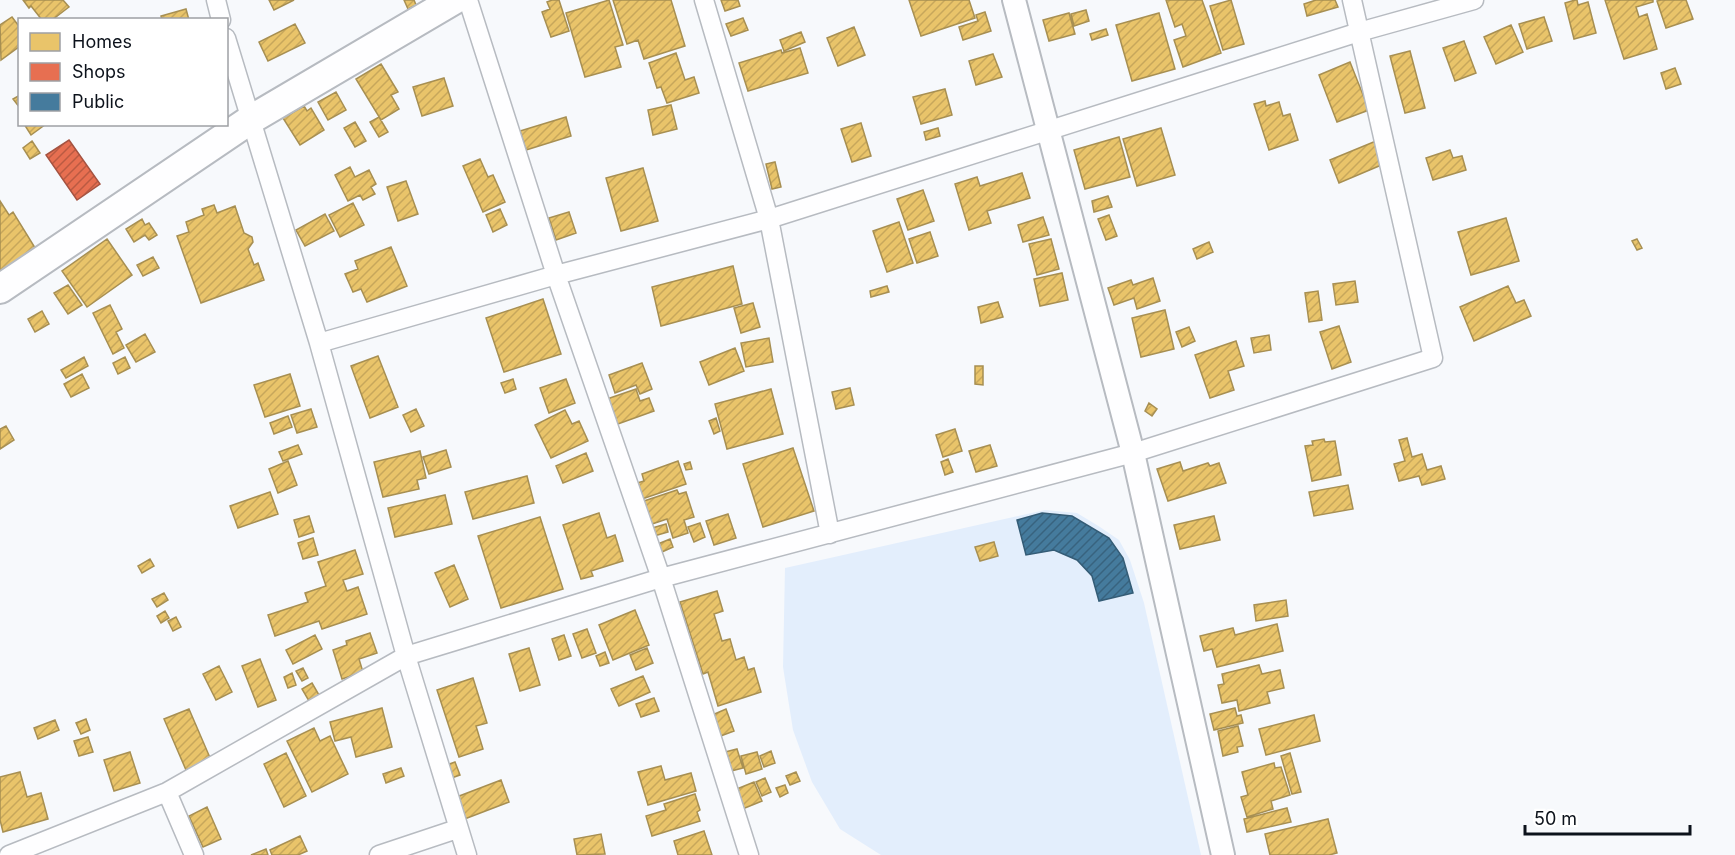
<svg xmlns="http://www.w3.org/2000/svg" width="1735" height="855" viewBox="0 0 1735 855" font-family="Inter,sans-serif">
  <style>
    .pitch { fill: #e3eefc }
    .homes { fill: url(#homes-hatch); stroke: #a78f52; stroke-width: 1.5 }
    .shops { fill: url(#shops-hatch); stroke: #a55341; stroke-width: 1.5 }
    .public { fill: url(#public-hatch); stroke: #345c76; stroke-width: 1.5 }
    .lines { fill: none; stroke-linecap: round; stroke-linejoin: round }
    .minor-casing { stroke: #b7bbc1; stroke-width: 21 }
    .tertiary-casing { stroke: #b7bbc1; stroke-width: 26 }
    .primary-casing { stroke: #b7bbc1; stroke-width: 32 }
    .minor { stroke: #fefeff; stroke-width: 18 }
    .tertiary { stroke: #fefeff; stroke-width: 22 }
    .primary { stroke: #fefeff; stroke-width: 28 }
  </style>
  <defs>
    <pattern id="homes-hatch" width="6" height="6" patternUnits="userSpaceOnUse" patternTransform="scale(1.5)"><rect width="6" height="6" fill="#e9c46a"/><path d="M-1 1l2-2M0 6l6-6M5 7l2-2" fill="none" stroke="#c7a75b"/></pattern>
    <pattern id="shops-hatch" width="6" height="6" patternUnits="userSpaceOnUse" patternTransform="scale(1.5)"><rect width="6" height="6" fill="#e76f51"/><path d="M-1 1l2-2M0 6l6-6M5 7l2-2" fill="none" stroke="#ba5a42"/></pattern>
    <pattern id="public-hatch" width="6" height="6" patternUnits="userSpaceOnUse" patternTransform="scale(1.5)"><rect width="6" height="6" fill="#457b9d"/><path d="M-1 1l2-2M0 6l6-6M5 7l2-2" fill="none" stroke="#38637f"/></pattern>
  </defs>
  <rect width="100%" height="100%" fill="#f7f9fc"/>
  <!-- pitch -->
  <path class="pitch" d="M 1045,510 L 1077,513 L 1100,527 L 1119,540 L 1130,560 L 1144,603 L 1201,855 L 881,855 L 840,829 L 812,782 L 793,730 L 783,667 L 785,568 Z"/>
  <!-- homes -->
  <path class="homes" d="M 23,0 L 63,0 L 69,7 L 52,20 L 42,20 L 31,6 L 29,8 Z
    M 269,0 L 294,0 L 274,10 Z
    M 404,0 L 414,0 L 416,5 L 408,9 Z
    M 552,0 L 559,0 L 569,31 L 551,37 L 542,12 L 550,9 L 547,2 Z
    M 609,0 L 623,45 L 615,47 L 621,67 L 585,77 L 566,13 Z
    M 613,0 L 671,0 L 685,46 L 644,59 L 638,40 L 627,44 Z
    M 721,0 L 738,0 L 740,6 L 725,11 Z
    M 909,0 L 969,0 L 975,18 L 921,36 Z
    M 1166,0 L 1202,0 L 1221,53 L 1183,67 L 1174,40 L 1186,36 L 1182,24 L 1175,27 Z
    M 1231,0 L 1244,44 L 1223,50 L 1210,6 Z
    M 1316,0 L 1335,0 L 1338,7 L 1307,16 L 1304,4 Z
    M 1575,0 L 1577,0 L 1578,5 L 1588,2 L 1596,33 L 1574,39 L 1565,3 Z
    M 1605,0 L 1653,0 L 1653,2 L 1636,7 L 1639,17 L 1647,14 L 1657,49 L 1624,59 Z
    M 1661,0 L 1686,0 L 1693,19 L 1666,28 L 1657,1 Z
    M 186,9 L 189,20 L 162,20 L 161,16 Z
    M 1086,10 L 1089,21 L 1074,26 L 1071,14 Z
    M 985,12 L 991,31 L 963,40 L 959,27 L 978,21 L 976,15 Z
    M 1069,13 L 1075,34 L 1049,41 L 1043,20 Z
    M 1159,13 L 1175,69 L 1132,81 L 1116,25 Z
    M 12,17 L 18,25 L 20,24 L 20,46 L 1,60 L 0,25 Z
    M 1544,17 L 1552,41 L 1527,49 L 1519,24 Z
    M 743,18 L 748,30 L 731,36 L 726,24 Z
    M 295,24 L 305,43 L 268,61 L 259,42 Z
    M 1511,25 L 1523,52 L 1496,64 L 1484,37 Z
    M 854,27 L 865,55 L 838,66 L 827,38 Z
    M 1106,29 L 1108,35 L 1092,40 L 1090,34 Z
    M 801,32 L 805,42 L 784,51 L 780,40 Z
    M 1464,41 L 1476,73 L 1455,81 L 1443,48 Z
    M 800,48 L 808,73 L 748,91 L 739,63 L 781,50 L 782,53 Z
    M 1410,51 L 1425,108 L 1405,113 L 1390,56 Z
    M 676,53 L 685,80 L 694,77 L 699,93 L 667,103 L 661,87 L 657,88 L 649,63 Z
    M 993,54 L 1002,77 L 976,85 L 969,61 Z
    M 1350,62 L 1369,110 L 1337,122 L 1319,75 Z
    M 381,64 L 398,92 L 391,95 L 399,109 L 381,120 L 356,79 Z
    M 1675,68 L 1681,84 L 1666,89 L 1661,73 Z
    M 444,78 L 453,106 L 422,116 L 413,87 Z
    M 945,89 L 952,115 L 921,124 L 913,97 Z
    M 336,92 L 346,110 L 328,120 L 318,102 Z
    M 20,95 L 20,108 L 13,99 Z
    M 1265,101 L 1266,106 L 1279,102 L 1283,116 L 1290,114 L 1298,140 L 1269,150 L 1254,104 Z
    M 671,105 L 677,129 L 653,135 L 648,110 Z
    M 304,106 L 307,111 L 311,108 L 324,130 L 300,145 L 283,118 Z
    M 379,117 L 388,132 L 379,137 L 370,122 Z
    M 566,117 L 571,136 L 526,150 L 520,131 Z
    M 355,122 L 366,141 L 355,147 L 344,128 Z
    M 861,123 L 871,156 L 852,162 L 841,129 Z
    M 24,124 L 46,124 L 31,135 Z
    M 938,128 L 940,136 L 926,140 L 924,132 Z
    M 1161,128 L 1175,175 L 1137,186 L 1123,139 Z
    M 1119,137 L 1130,177 L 1085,189 L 1074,150 Z
    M 32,141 L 40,153 L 30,159 L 23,148 Z
    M 1376,141 L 1386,163 L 1339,183 L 1330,160 Z
    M 1450,150 L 1453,158 L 1462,156 L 1466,170 L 1433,180 L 1426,158 Z
    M 480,159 L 488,177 L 493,175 L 505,202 L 483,212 L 463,166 Z
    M 775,162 L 781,187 L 772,189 L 766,164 Z
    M 350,167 L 355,177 L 369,170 L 376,184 L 371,187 L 375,194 L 363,200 L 360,195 L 348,201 L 335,175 Z
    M 643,168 L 658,221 L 621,231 L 606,178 Z
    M 1022,173 L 1030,198 L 987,211 L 991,223 L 969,230 L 955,184 L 977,177 L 980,186 Z
    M 406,181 L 418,214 L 398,221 L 387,187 Z
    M 923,190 L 934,221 L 908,230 L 897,199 Z
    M 1108,196 L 1112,207 L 1094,212 L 1092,201 Z
    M 0,201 L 9,215 L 13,212 L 37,251 L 0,274 Z
    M 353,203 L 364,225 L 340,237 L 329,215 Z
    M 214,205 L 217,213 L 235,206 L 244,233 L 252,237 L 253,242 L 248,249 L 254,265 L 258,263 L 264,280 L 201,303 L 177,236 L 189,232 L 186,222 L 204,215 L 202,209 Z
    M 500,209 L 507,225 L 493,232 L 486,215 Z
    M 569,212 L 576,233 L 556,240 L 549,218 Z
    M 325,214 L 334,231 L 305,246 L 296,230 Z
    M 1109,215 L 1117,236 L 1106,240 L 1098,219 Z
    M 1043,217 L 1049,235 L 1023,242 L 1018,225 Z
    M 1506,218 L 1519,261 L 1471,275 L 1458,232 Z
    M 142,219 L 145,225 L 149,223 L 157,235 L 149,240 L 145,235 L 134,242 L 126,229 Z
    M 899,222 L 913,263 L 887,272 L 873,231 Z
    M 930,232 L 938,256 L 917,263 L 909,239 Z
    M 107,239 L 132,275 L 87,307 L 62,271 Z
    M 1051,239 L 1059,269 L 1037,275 L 1029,244 Z
    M 1637,239 L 1642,248 L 1637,250 L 1632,241 Z
    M 1209,242 L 1213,252 L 1197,259 L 1193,249 Z
    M 391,247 L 407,286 L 367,302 L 361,289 L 353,292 L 345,274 L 358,269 L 355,261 Z
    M 153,257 L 159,268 L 143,276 L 137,265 Z
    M 733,266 L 742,304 L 661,326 L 652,287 Z
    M 1062,273 L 1068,300 L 1040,306 L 1034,279 Z
    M 1153,278 L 1160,301 L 1137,309 L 1134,298 L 1114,305 L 1108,288 L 1131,280 L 1133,285 Z
    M 1355,281 L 1358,302 L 1336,305 L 1333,284 Z
    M 68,285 L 82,305 L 68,314 L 54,293 Z
    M 887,286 L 889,292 L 871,297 L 870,291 Z
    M 1508,286 L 1516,303 L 1524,300 L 1531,316 L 1474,341 L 1460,307 Z
    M 1318,291 L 1322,320 L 1309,322 L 1305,293 Z
    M 543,299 L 561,354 L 504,372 L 486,318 Z
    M 998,302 L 1003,317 L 981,323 L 978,307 Z
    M 753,303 L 760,327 L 741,333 L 734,308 Z
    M 110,305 L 122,329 L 116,332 L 124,348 L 113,354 L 93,313 Z
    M 1165,310 L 1174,349 L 1141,357 L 1132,318 Z
    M 42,311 L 49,324 L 35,332 L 28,319 Z
    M 1339,326 L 1351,362 L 1332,369 L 1320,332 Z
    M 1189,327 L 1195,341 L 1182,347 L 1176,332 Z
    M 145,334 L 155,352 L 136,362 L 126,345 Z
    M 1269,335 L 1271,350 L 1254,353 L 1251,338 Z
    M 769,338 L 773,362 L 746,367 L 741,343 Z
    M 1236,341 L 1244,366 L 1228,371 L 1234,390 L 1210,398 L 1195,355 Z
    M 735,348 L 744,371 L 709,385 L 700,362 Z
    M 378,356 L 398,407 L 370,418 L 351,366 Z
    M 84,357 L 88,366 L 66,378 L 61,370 Z
    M 125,357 L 130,368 L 118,374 L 113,363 Z
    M 642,363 L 652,389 L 640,394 L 636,385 L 615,393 L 609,375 Z
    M 975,366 L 983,366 L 983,385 L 975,384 Z
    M 82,374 L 89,388 L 71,397 L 64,384 Z
    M 290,374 L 300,406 L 265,417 L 254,385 Z
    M 513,379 L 516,389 L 505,393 L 501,383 Z
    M 566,379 L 575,403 L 549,413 L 540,388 Z
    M 850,388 L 854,405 L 836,409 L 832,392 Z
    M 636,389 L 640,401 L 649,398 L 654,411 L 615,425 L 607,399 Z
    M 771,389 L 783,434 L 727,449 L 715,404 Z
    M 1149,403 L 1157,409 L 1152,416 L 1145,411 Z
    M 311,409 L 317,427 L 297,433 L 291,415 Z
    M 416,409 L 424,426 L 411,432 L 403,415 Z
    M 565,410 L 572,424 L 579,421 L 588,441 L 551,458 L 535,425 Z
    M 288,416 L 292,427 L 274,434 L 270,423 Z
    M 716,418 L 720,431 L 714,434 L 709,421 Z
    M 6,426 L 14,440 L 0,449 L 0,429 Z
    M 955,429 L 962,451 L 943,457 L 936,435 Z
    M 1407,438 L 1412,457 L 1422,454 L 1427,470 L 1441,466 L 1445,479 L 1422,485 L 1419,476 L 1399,481 L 1394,464 L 1405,461 L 1399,440 Z
    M 1324,439 L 1325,442 L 1335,441 L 1341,475 L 1312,481 L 1305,446 L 1313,445 L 1312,441 Z
    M 298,445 L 302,454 L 283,461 L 279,452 Z
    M 990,445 L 997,466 L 976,472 L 969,451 Z
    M 793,448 L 814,511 L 763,527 L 743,464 Z
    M 446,450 L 451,467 L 429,474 L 423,457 Z
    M 420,451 L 426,478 L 417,480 L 419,489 L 383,497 L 374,462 Z
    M 586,453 L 593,471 L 563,483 L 556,466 Z
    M 948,459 L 953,472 L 945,475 L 941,462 Z
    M 288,461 L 297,485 L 278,493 L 269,469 Z
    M 678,461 L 686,484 L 642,499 L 637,483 L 644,481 L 642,474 Z
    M 690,462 L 692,469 L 686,470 L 684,464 Z
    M 1180,462 L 1183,471 L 1208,463 L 1210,466 L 1219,463 L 1226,483 L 1168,501 L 1157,469 Z
    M 527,476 L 534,503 L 473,519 L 465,492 Z
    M 1348,485 L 1353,509 L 1314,516 L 1309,492 Z
    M 677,490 L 679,494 L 686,492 L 694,517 L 684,520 L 688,533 L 673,538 L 667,519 L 649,525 L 641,502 Z
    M 270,492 L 278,514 L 238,528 L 230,506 Z
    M 445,495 L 452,524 L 395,537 L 388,508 Z
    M 599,513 L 607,538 L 615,535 L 623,561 L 591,571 L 593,576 L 581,579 L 563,525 Z
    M 728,514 L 736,538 L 714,545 L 706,521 Z
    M 309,516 L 314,532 L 299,537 L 294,520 Z
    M 1214,516 L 1220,540 L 1180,549 L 1174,525 Z
    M 540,517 L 563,589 L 501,608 L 478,536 Z
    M 700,523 L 705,537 L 694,542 L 688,527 Z
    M 666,524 L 668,532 L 654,536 L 652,528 Z
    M 313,538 L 318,555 L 303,559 L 298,543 Z
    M 670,539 L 673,547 L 662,552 L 658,544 Z
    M 994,542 L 998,556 L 980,561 L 975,547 Z
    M 355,550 L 363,574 L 343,580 L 347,591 L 358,587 L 367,614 L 322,629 L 319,621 L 275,636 L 268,615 L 308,602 L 305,593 L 326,586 L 318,562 Z
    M 150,559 L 154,566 L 142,573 L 138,566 Z
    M 454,565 L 468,599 L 450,607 L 435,573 Z
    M 717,591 L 723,611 L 714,614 L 722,641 L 730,639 L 736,660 L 744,657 L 748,670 L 754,668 L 761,692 L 718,706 L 708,672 L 703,674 L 680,602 Z
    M 164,593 L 168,600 L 157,607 L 152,599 Z
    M 1286,600 L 1288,616 L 1256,621 L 1254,605 Z
    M 635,610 L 649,645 L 613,660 L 599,625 Z
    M 165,611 L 169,618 L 161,623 L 157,616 Z
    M 176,617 L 181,627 L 173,631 L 168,621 Z
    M 1277,624 L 1283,651 L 1217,667 L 1212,649 L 1204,651 L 1200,636 L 1233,628 L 1235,635 Z
    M 587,629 L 596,653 L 582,658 L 573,634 Z
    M 370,633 L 377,653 L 359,659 L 363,672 L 342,679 L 333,650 L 347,645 L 346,641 Z
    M 315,635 L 322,649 L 293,664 L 286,650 Z
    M 564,635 L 571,656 L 559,660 L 552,639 Z
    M 529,648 L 540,685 L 520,691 L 509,654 Z
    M 647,648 L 653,663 L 636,670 L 630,655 Z
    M 605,652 L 609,663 L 600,666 L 596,656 Z
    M 260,659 L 276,700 L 258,707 L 242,666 Z
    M 1259,665 L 1262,674 L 1280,670 L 1284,688 L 1267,692 L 1270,703 L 1239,711 L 1237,700 L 1222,703 L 1218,685 L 1224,684 L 1222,674 Z
    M 219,666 L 232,692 L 216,700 L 203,674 Z
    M 303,668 L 308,678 L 302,681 L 296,671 Z
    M 292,673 L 296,685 L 288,688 L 284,677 Z
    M 643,676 L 650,692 L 619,706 L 611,689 Z
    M 473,678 L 487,723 L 476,726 L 483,749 L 459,757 L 437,690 Z
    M 312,683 L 319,695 L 309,701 L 302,689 Z
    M 654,698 L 659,711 L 641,717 L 636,704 Z
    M 382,708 L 392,747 L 356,757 L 351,737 L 335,741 L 330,722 Z
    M 1235,708 L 1237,716 L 1241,715 L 1243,723 L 1214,730 L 1210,714 Z
    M 189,709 L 211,760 L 186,770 L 164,719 Z
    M 726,709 L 734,731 L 718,737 L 710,716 Z
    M 1314,715 L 1320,741 L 1266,755 L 1259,729 Z
    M 86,719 L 90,730 L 81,734 L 76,723 Z
    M 55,720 L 59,730 L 38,739 L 34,728 Z
    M 1238,726 L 1243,746 L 1237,747 L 1238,752 L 1223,756 L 1218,731 Z
    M 314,728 L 320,741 L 330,736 L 348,774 L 312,792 L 287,741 Z
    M 88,737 L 93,752 L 79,756 L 74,741 Z
    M 737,749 L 743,768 L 731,771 L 725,752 Z
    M 771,751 L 775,763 L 764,767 L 760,756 Z
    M 130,752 L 140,783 L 114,791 L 104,760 Z
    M 757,752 L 762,769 L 746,774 L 741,756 Z
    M 286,753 L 306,796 L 284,807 L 264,764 Z
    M 1290,753 L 1301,792 L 1292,794 L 1281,756 Z
    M 455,762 L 460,775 L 446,780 L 441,767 Z
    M 1274,763 L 1275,768 L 1281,767 L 1290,795 L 1271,801 L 1273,809 L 1247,817 L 1241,797 L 1248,795 L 1242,772 Z
    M 661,766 L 665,780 L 691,773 L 696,791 L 648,805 L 638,772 Z
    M 401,768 L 404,776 L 386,783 L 383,774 Z
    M 20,772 L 27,797 L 41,793 L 48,819 L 3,832 L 0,820 L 0,777 Z
    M 796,772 L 800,781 L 790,785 L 786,776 Z
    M 765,778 L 771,792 L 762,796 L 756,782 Z
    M 501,780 L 509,802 L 462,820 L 454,798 Z
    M 754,782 L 762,801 L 740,810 L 732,791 Z
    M 785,785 L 788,793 L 780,797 L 776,788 Z
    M 695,794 L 700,810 L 697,812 L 700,821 L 652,836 L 646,816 L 666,810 L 664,804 Z
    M 207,807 L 221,839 L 203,847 L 189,816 Z
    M 1287,808 L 1291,822 L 1247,832 L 1244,819 Z
    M 1328,819 L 1337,853 L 1329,855 L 1270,855 L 1265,834 Z
    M 704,831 L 712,855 L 678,855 L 674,841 Z
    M 601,834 L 605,854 L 577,855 L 574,839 Z
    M 300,836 L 307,851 L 298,855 L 272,855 L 270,850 Z
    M 266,849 L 268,855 L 251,855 Z"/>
  <!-- shops -->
  <path class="shops" d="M 69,140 L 100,184 L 77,200 L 46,155 Z"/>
  <!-- public -->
  <path class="public" d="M 1042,513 L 1072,516 L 1109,538 L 1123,558 L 1133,593 L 1099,601 L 1092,576 L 1077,560 L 1054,550 L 1026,555 L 1017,520 Z"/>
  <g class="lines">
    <defs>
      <path id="minor" d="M 216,0 L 221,20
        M 468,0 L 556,275 L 661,578 L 749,855
        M 704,0 L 769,219 L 830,534
        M 226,38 L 319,343 L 406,656 L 467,855
        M 319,343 L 556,275 L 769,219 L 1359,32 L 1474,0
        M 167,792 L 194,855
        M 9,855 L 167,792 L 406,656 L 661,578 L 1133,453 L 1433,358 L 1352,0
        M 379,855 L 457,829"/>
      <path id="tertiary" d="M 1014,0 L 1133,453 L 1223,855"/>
      <path id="primary" d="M 0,289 L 250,120 L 454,0"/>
    </defs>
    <!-- minor casing -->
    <use href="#minor" class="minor-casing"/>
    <!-- tertiary casing -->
    <use href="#tertiary" class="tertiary-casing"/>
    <!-- primary casing -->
    <use href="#primary" class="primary-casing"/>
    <!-- minor -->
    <use href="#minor" class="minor"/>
    <!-- tertiary -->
    <use href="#tertiary" class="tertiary"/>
    <!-- primary -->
    <use href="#primary" class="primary"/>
  </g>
  <!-- legend -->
  <rect x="18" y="18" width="210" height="108" fill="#ffffff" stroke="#9ea0a4" stroke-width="1.5"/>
  <rect x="30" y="33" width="30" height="18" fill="#e9c46a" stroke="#9ea0a4" stroke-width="1.5"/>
  <text x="72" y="48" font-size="18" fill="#0c121b">Homes</text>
  <rect x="30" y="63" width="30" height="18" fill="#e76f51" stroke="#9ea0a4" stroke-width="1.5"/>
  <text x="72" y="78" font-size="18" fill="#0c121b">Shops</text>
  <rect x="30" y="93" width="30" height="18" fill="#457b9d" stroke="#9ea0a4" stroke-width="1.5"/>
  <text x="72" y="108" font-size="18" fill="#0c121b">Public</text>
  <!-- scale -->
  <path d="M1525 825v9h165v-9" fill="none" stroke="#0c121b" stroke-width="3"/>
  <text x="1534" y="825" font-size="18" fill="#0c121b" stroke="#ffffff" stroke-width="4.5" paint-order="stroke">50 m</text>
</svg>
